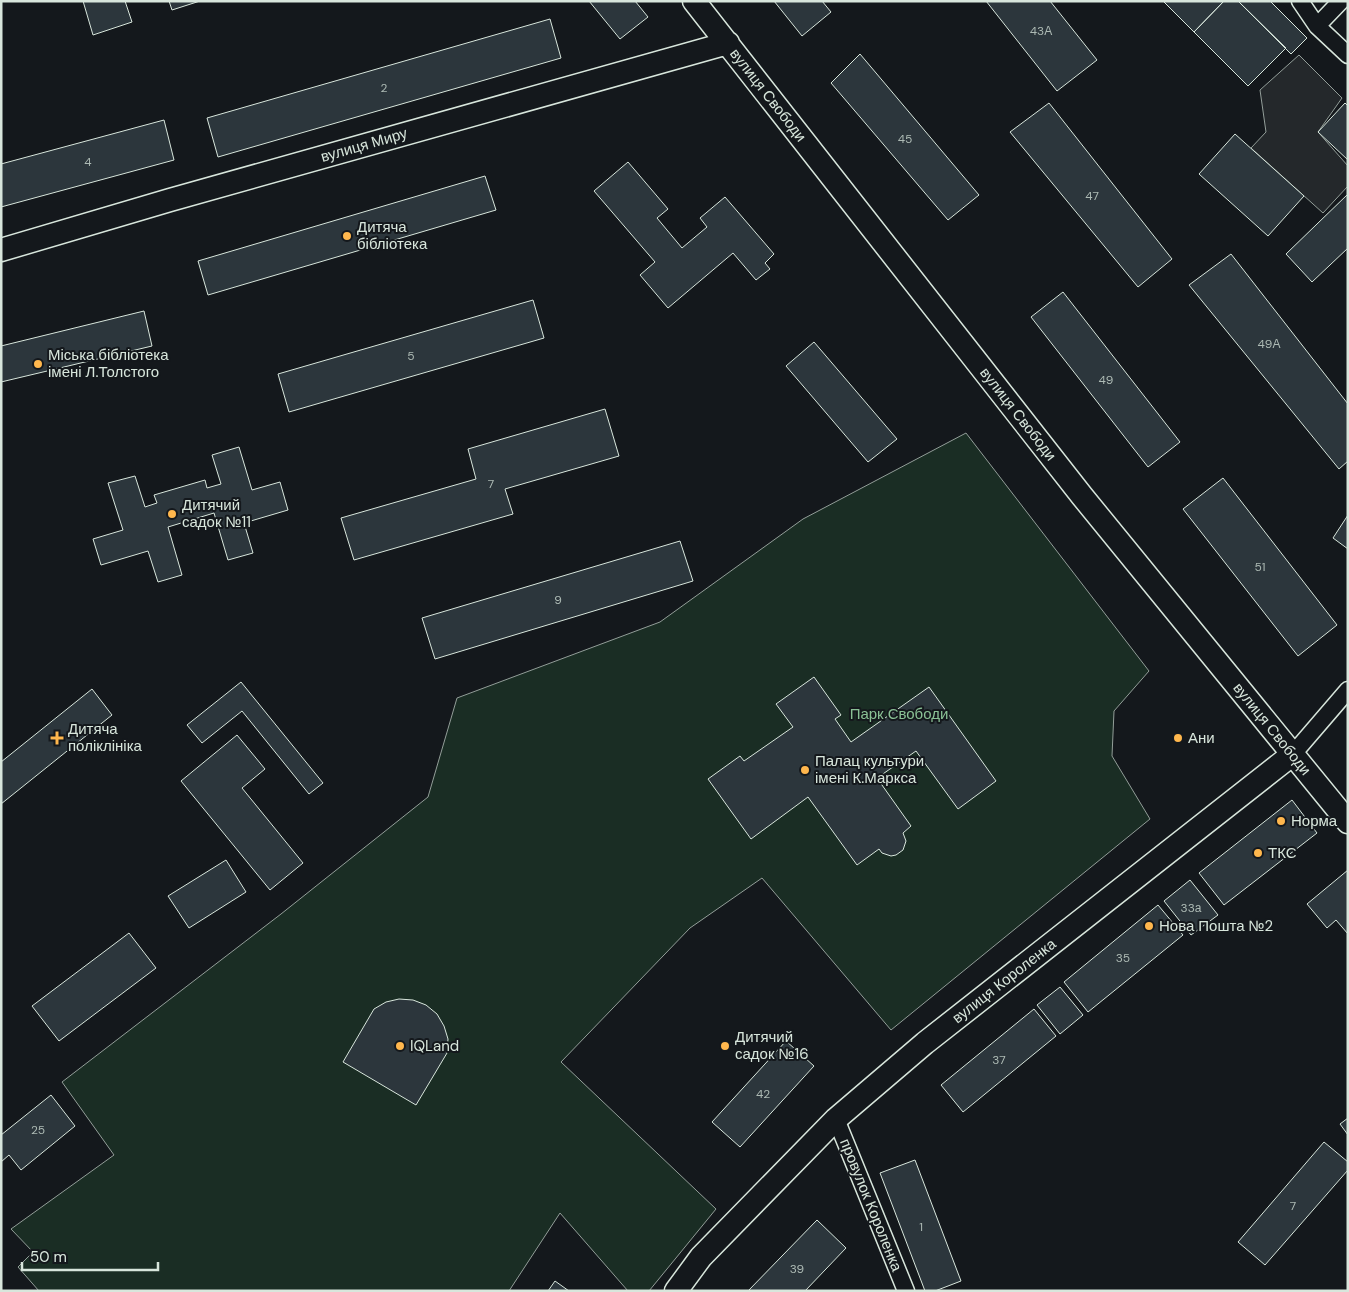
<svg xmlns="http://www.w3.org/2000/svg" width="1349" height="1292" viewBox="0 0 1349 1292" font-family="'DM Sans',sans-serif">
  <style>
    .green { fill: #1a2d24; stroke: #939e99 }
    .parking { fill: #24282b; stroke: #939e99 }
    .building { fill: #2c363c; stroke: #d8e6dc }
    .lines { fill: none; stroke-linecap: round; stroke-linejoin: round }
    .street-casing { stroke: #d8e6dc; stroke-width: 19 }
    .secondary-casing { stroke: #d8e6dc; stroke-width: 25 }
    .street { stroke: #14181c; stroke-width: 16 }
    .secondary { stroke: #14181c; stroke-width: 22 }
    .poi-dot { fill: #ffb74d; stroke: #14181c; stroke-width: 2 }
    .labels { text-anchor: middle; stroke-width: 4; stroke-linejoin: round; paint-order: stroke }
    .number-label { font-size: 12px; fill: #adbab4 }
    .street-label { font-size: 15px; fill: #d8e6dc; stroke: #14181c }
    .poi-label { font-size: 15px; fill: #d8e6dc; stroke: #14181c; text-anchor: start }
    .park-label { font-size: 15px; fill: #8ac095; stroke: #14181c }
  </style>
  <rect width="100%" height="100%" fill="#14181c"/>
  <!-- green -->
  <path class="green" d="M 966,433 L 1149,671 L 1114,711 L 1112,756 L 1150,819 L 891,1030 L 762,878 L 690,928 L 561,1062 L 716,1209 L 649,1291 L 628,1291 L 560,1213 L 509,1291 L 39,1291 L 18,1267 L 33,1252 L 11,1229 L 114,1155 L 62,1082 L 281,914 L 428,797 L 457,698 L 660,622 L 803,519 Z"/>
  <!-- parking -->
  <path class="parking" d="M 1299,55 L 1342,98 L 1318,132 L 1348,166 L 1348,186 L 1323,213 L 1251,148 L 1266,132 L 1260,90 Z"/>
  <!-- building -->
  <path class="building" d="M 83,1 L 125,1 L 132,22 L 93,35 Z
    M 169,1 L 200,1 L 172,10 Z
    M 589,1 L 635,1 L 648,17 L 620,39 Z
    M 774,1 L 822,1 L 831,12 L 802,36 Z
    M 986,1 L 1050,1 L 1097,60 L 1057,91 Z
    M 1163,1 L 1224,1 L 1194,32 Z
    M 1224,1 L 1238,1 L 1286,48 L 1248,86 L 1194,32 Z
    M 1238,1 L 1270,1 L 1307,38 L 1291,54 Z
    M 550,19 L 561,58 L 218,157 L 207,118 Z
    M 860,54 L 979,195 L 948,220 L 831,83 Z
    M 1049,103 L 1172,259 L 1138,287 L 1010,132 Z
    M 1345,103 L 1348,106 L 1348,160 L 1318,132 Z
    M 164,120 L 174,160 L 1,207 L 1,164 Z
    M 1235,134 L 1304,196 L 1268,236 L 1199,174 Z
    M 628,162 L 668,209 L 657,218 L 682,248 L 707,227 L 700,218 L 725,197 L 774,254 L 765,263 L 770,269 L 756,280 L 733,253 L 668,308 L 640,275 L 655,262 L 594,191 Z
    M 485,176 L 496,210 L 208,295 L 198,261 Z
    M 1348,194 L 1348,248 L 1312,282 L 1286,254 Z
    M 1231,254 L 1348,404 L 1348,461 L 1339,469 L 1189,285 Z
    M 1063,292 L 1180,442 L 1148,467 L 1031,317 Z
    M 533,300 L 544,338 L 289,412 L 278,374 Z
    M 144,311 L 152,346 L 1,382 L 1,346 Z
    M 814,342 L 897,439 L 868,462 L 786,366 Z
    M 605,409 L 619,456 L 505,489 L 513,514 L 354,560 L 341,518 L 476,479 L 468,449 Z
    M 239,447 L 252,490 L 280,482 L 288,510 L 244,523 L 253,553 L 228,560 L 214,513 L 168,527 L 182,575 L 158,582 L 148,551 L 101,565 L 93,539 L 123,530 L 108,483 L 135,476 L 145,507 L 157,503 L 154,495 L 205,480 L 207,488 L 221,484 L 212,455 Z
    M 1223,478 L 1337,625 L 1298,656 L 1183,509 Z
    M 1348,515 L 1348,549 L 1333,538 Z
    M 680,541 L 693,581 L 435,659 L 422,618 Z
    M 814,677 L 841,715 L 835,719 L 851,742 L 929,687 L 996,781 L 958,809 L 916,751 L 877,778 L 911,826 L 903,833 L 906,841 L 903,850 L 896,855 L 891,856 L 882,853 L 879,849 L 857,865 L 808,797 L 751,839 L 708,779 L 740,756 L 744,761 L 793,727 L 776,704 Z
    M 241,682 L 323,783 L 309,794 L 242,711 L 202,743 L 187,725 Z
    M 92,689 L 112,715 L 1,804 L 1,762 Z
    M 237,735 L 265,769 L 242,788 L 303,863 L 270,890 L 181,781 Z
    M 1292,800 L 1317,833 L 1224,905 L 1199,873 Z
    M 226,860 L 246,892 L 189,928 L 168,896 Z
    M 1348,870 L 1348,934 L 1336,920 L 1327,928 L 1307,904 Z
    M 1190,880 L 1218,915 L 1191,935 L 1164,901 Z
    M 1158,905 L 1183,935 L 1088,1012 L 1064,982 Z
    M 129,933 L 156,968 L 59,1041 L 32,1006 Z
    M 1060,987 L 1083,1015 L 1060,1034 L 1037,1005 Z
    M 399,999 L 413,1000 L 426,1005 L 437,1014 L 444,1026 L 448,1039 L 447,1053 L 416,1105 L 343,1062 L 374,1009 L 386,1002 Z
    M 1034,1009 L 1056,1036 L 963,1112 L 941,1085 Z
    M 786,1041 L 814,1066 L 740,1147 L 712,1122 Z
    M 51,1095 L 75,1126 L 21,1170 L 9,1155 L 1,1162 L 1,1135 Z
    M 1348,1118 L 1348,1135 L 1340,1124 Z
    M 1324,1142 L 1348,1162 L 1348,1170 L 1265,1265 L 1238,1242 Z
    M 915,1160 L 961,1281 L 935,1291 L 925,1291 L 880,1173 Z
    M 817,1220 L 846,1248 L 805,1291 L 748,1291 Z
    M 555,1281 L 569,1291 L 548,1291 Z"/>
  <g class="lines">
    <defs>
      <path id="street" d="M 1300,1 L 1317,26 L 1348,55
        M 1317,26 L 1341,1
        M 1293,754 L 1348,690
        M 836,1119 L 906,1291"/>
      <path id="secondary" d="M 694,1 L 1082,496 L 1348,822
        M 1,250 L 170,200 L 728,43
        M 676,1291 L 701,1257 L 836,1119 L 925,1043 L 1293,754"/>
    </defs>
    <!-- street casing -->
    <use href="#street" class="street-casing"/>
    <!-- secondary casing -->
    <use href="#secondary" class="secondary-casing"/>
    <!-- street -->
    <use href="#street" class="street"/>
    <!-- secondary -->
    <use href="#secondary" class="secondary"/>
  </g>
  <!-- markers -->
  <g class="poi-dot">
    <circle cx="347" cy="236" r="5"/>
    <circle cx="38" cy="364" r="5"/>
    <circle cx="172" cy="514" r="5"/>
    <path d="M54.5 730.5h5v5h5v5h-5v5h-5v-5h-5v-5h5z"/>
    <circle cx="1178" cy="738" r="5"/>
    <circle cx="805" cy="770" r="5"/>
    <circle cx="1281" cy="821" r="5"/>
    <circle cx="1258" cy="853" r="5"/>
    <circle cx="1149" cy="926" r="5"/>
    <circle cx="400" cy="1046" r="5"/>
    <circle cx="725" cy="1046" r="5"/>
  </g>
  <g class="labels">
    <!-- number labels -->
    <g class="number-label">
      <text x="1041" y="35">43А</text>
      <text x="384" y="92">2</text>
      <text x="905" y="143">45</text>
      <text x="88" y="166">4</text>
      <text x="1092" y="200">47</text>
      <text x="1269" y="348">49А</text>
      <text x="411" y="360">5</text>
      <text x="1106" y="384">49</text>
      <text x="491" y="488">7</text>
      <text x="1260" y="571">51</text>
      <text x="558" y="604">9</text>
      <text x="1191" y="912">33а</text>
      <text x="1123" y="962">35</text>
      <text x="999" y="1064">37</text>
      <text x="763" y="1098">42</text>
      <text x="38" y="1134">25</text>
      <text x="1293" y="1210">7</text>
      <text x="921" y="1231">1</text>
      <text x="797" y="1273">39</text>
    </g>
    <!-- street labels -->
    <g class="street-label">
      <text transform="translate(768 95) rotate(52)" y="5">вулиця Свободи</text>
      <text transform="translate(364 145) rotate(-16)" y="5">вулиця Миру</text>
      <text transform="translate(1018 414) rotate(52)" y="5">вулиця Свободи</text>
      <text transform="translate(1272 729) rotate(51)" y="5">вулиця Свободи</text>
      <text transform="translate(1004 981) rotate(-38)" y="5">вулиця Короленка</text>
      <text transform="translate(871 1205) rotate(68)" y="5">провулок Короленка</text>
    </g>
    <!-- poi labels -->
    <g class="poi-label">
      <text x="357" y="232">Дитяча<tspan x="357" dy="17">бібліотека</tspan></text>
      <text x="48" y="360">Міська бібліотека<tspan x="48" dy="17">імені Л.Толстого</tspan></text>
      <text x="182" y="510">Дитячий<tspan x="182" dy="17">садок №11</tspan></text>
      <text x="68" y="734">Дитяча<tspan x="68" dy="17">поліклініка</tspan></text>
      <text x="1188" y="743">Ани</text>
      <text x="815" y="766">Палац культури<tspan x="815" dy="17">імені К.Маркса</tspan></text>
      <text x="1291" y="826">Норма</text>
      <text x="1268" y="858">ТКС</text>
      <text x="1159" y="931">Нова Пошта №2</text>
      <text x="735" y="1042">Дитячий<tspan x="735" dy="17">садок №16</tspan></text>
      <text x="410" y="1051">IQLand</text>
    </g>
    <!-- park labels -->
    <g class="park-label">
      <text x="899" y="719">Парк Свободи</text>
    </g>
  </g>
  <!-- border -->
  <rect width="1349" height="1292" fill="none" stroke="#d8e6dc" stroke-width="5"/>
  <!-- scale -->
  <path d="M22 1262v8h136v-8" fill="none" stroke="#d8e6dc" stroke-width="2.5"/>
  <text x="30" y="1262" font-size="15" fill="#d8e6dc" stroke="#14181c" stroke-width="4" paint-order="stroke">50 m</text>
</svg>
